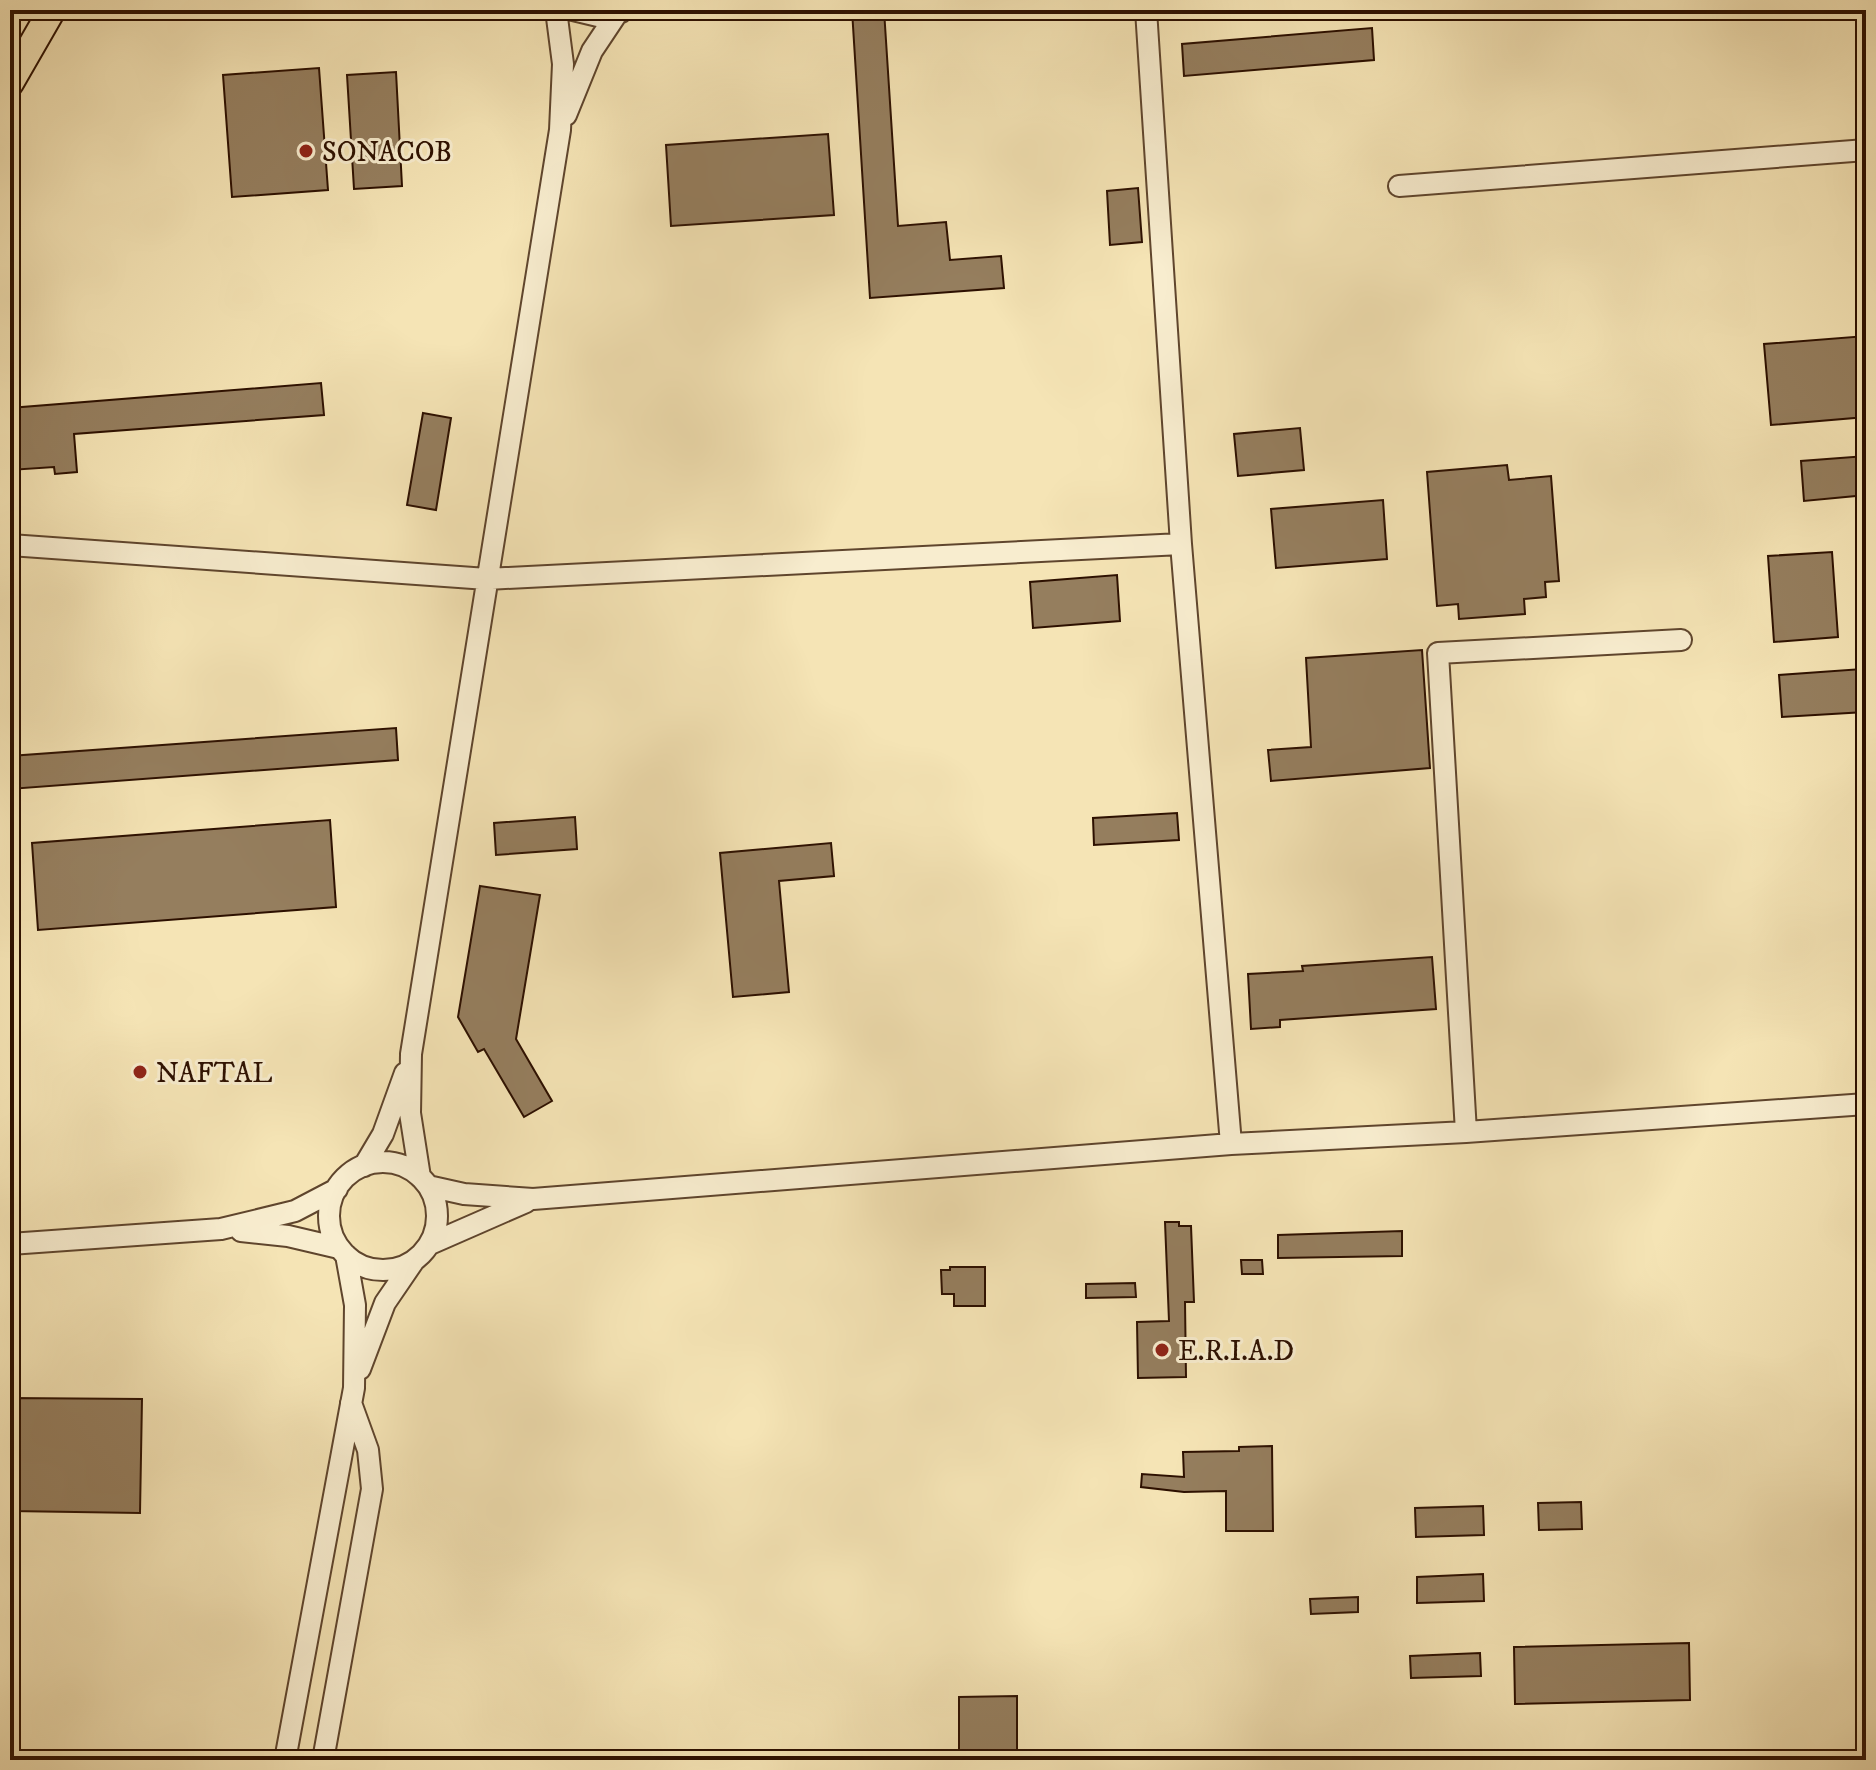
<svg xmlns="http://www.w3.org/2000/svg" width="1876" height="1770" viewBox="0 0 1876 1770" font-family="'IM FELL DW Pica',serif">
  <style>
    .building { fill: #957e5e; stroke: #2d1000; stroke-width: 2 }
    .lines { fill: none; stroke-linecap: round; stroke-linejoin: round }
    .minor-casing { stroke: #5f452d; stroke-width: 24 }
    .major-casing { stroke: #2d1000; stroke-width: 30 }
    .minor { stroke: #f8edcf; stroke-width: 20 }
    .major { stroke: #f5e4b5; stroke-width: 26 }
    .poi-dot { fill: #8f2418; stroke: #f8edcf; stroke-width: 3 }
    .labels { text-anchor: middle; stroke-width: 6; stroke-linejoin: round; paint-order: stroke }
    .poi-label { font-size: 28px; fill: #2d1000; stroke: #f8edcf; text-anchor: start }
  </style>
  <rect width="100%" height="100%" fill="#f5e4b5"/>
  <filter id="stains"><feTurbulence type="fractalNoise" baseFrequency=".0025" numOctaves="4"/><feColorMatrix values="0 0 0 0 .2 0 0 0 0 .09 0 0 0 0 .02 0 0 0 .5 -.17"/></filter>
  <radialGradient id="worn" r=".72"><stop offset=".6" stop-color="#630" stop-opacity="0"/><stop offset="1" stop-color="#630" stop-opacity=".3"/></radialGradient>
  <!-- building -->
  <path class="building" d="M 852,10 L 884,10 L 898,226 L 946,222 L 950,260 L 1001,256 L 1004,288 L 870,298 Z
    M 1372,28 L 1374,60 L 1184,76 L 1182,44 Z
    M 319,68 L 328,190 L 232,197 L 223,75 Z
    M 396,72 L 402,186 L 354,189 L 347,75 Z
    M 828,134 L 834,215 L 671,226 L 666,145 Z
    M 1138,188 L 1142,242 L 1110,245 L 1107,191 Z
    M 1866,336 L 1866,417 L 1771,425 L 1764,344 Z
    M 321,383 L 324,415 L 74,434 L 77,472 L 55,474 L 54,467 L 10,470 L 10,408 Z
    M 423,413 L 451,418 L 436,510 L 407,505 Z
    M 1300,428 L 1304,470 L 1238,476 L 1234,434 Z
    M 1866,456 L 1866,495 L 1804,501 L 1801,461 Z
    M 1507,465 L 1509,480 L 1551,476 L 1559,581 L 1545,582 L 1546,597 L 1524,599 L 1525,614 L 1459,619 L 1458,604 L 1437,606 L 1427,472 Z
    M 1383,500 L 1387,559 L 1276,568 L 1271,509 Z
    M 1832,552 L 1838,637 L 1774,642 L 1768,556 Z
    M 1117,575 L 1120,621 L 1033,628 L 1030,582 Z
    M 1422,650 L 1430,768 L 1271,781 L 1268,750 L 1311,747 L 1306,658 Z
    M 1862,669 L 1865,712 L 1782,717 L 1779,675 Z
    M 396,728 L 398,760 L 10,789 L 10,756 Z
    M 1177,813 L 1179,840 L 1094,845 L 1093,818 Z
    M 575,817 L 577,849 L 496,855 L 494,823 Z
    M 330,820 L 336,907 L 38,930 L 32,843 Z
    M 831,843 L 834,876 L 779,881 L 789,992 L 733,997 L 720,853 Z
    M 480,886 L 540,895 L 516,1039 L 552,1101 L 524,1117 L 484,1049 L 478,1052 L 458,1017 Z
    M 1432,957 L 1436,1009 L 1280,1020 L 1280,1027 L 1251,1029 L 1248,974 L 1303,971 L 1302,966 Z
    M 1165,1222 L 1179,1222 L 1179,1226 L 1191,1226 L 1194,1302 L 1185,1302 L 1186,1377 L 1138,1378 L 1137,1322 L 1169,1321 Z
    M 1402,1231 L 1402,1256 L 1278,1258 L 1278,1235 Z
    M 1241,1260 L 1262,1260 L 1263,1274 L 1242,1274 Z
    M 950,1267 L 985,1267 L 985,1306 L 954,1306 L 954,1294 L 942,1294 L 941,1270 L 950,1270 Z
    M 1135,1283 L 1136,1297 L 1086,1298 L 1086,1284 Z
    M 10,1398 L 142,1399 L 140,1513 L 10,1511 Z
    M 1272,1446 L 1273,1531 L 1226,1531 L 1226,1491 L 1184,1492 L 1141,1487 L 1142,1474 L 1184,1477 L 1183,1452 L 1239,1451 L 1239,1447 Z
    M 1581,1502 L 1582,1529 L 1539,1530 L 1538,1503 Z
    M 1483,1506 L 1484,1535 L 1416,1537 L 1415,1508 Z
    M 1483,1574 L 1484,1601 L 1417,1603 L 1417,1577 Z
    M 1358,1597 L 1358,1612 L 1311,1614 L 1310,1599 Z
    M 1689,1643 L 1690,1700 L 1515,1704 L 1514,1647 Z
    M 1480,1653 L 1481,1676 L 1411,1678 L 1410,1656 Z
    M 1017,1696 L 1017,1760 L 959,1760 L 959,1697 Z"/>
  <g class="lines">
    <defs>
      <path id="minor" d="M 573,10 L 598,16 L 621,12
        M 1146,10 L 1181,544 L 1231,1144
        M 566,115 L 592,51 L 618,12
        M 1399,186 L 1866,150
        M 10,545 L 487,579 L 1181,544
        M 1466,1132 L 1438,653 L 1681,640
        M329 1216a54 54 0 1 1 108 0a54 54 0 1 1-108 0Z
        M 364,1166 L 383,1134 L 405,1073
        M 420,1177 L 410,1113 L 411,1054 L 560,130 L 563,64 L 556,10
        M 428,1186 L 464,1194 L 533,1199 L 1231,1144 L 1466,1132 L 1866,1104
        M 241,1231 L 288,1236 L 339,1248
        M 10,1244 L 221,1229 L 295,1211 L 337,1189
        M 430,1244 L 526,1202
        M 360,1369 L 385,1303 L 413,1262
        M 285,1760 L 354,1388 L 355,1305 L 346,1255
        M 323,1760 L 372,1489 L 368,1450 L 351,1403"/>
      <path id="major" d="M 10,83 L 52,10"/>
    </defs>
    <!-- minor casing -->
    <use href="#minor" class="minor-casing"/>
    <!-- major casing -->
    <use href="#major" class="major-casing"/>
    <!-- minor -->
    <use href="#minor" class="minor"/>
    <!-- major -->
    <use href="#major" class="major"/>
  </g>
  <!-- markers -->
  <g class="poi-dot">
    <circle cx="306" cy="151" r="8"/>
    <circle cx="140" cy="1072" r="8"/>
    <circle cx="1162" cy="1350" r="8"/>
  </g>
  <g class="labels">
    <!-- poi labels -->
    <g class="poi-label">
      <text x="322" y="161">SONACOB</text>
      <text x="156" y="1082">NAFTAL</text>
      <text x="1178" y="1360">E.R.I.A.D</text>
    </g>
  </g>
  <!-- margin -->
  <rect width="1876" height="1770" fill="none" stroke="#f5e4b5" stroke-width="40"/>
  <rect x="12" y="12" width="1852" height="1746" fill="none" stroke="#2d1000" stroke-width="4"/>
  <rect x="20" y="20" width="1836" height="1730" fill="none" stroke="#2d1000" stroke-width="2"/>
  <rect width="100%" height="100%" filter="url(#stains)"/>
  <rect width="100%" height="100%" fill="url(#worn)"/>
</svg>
